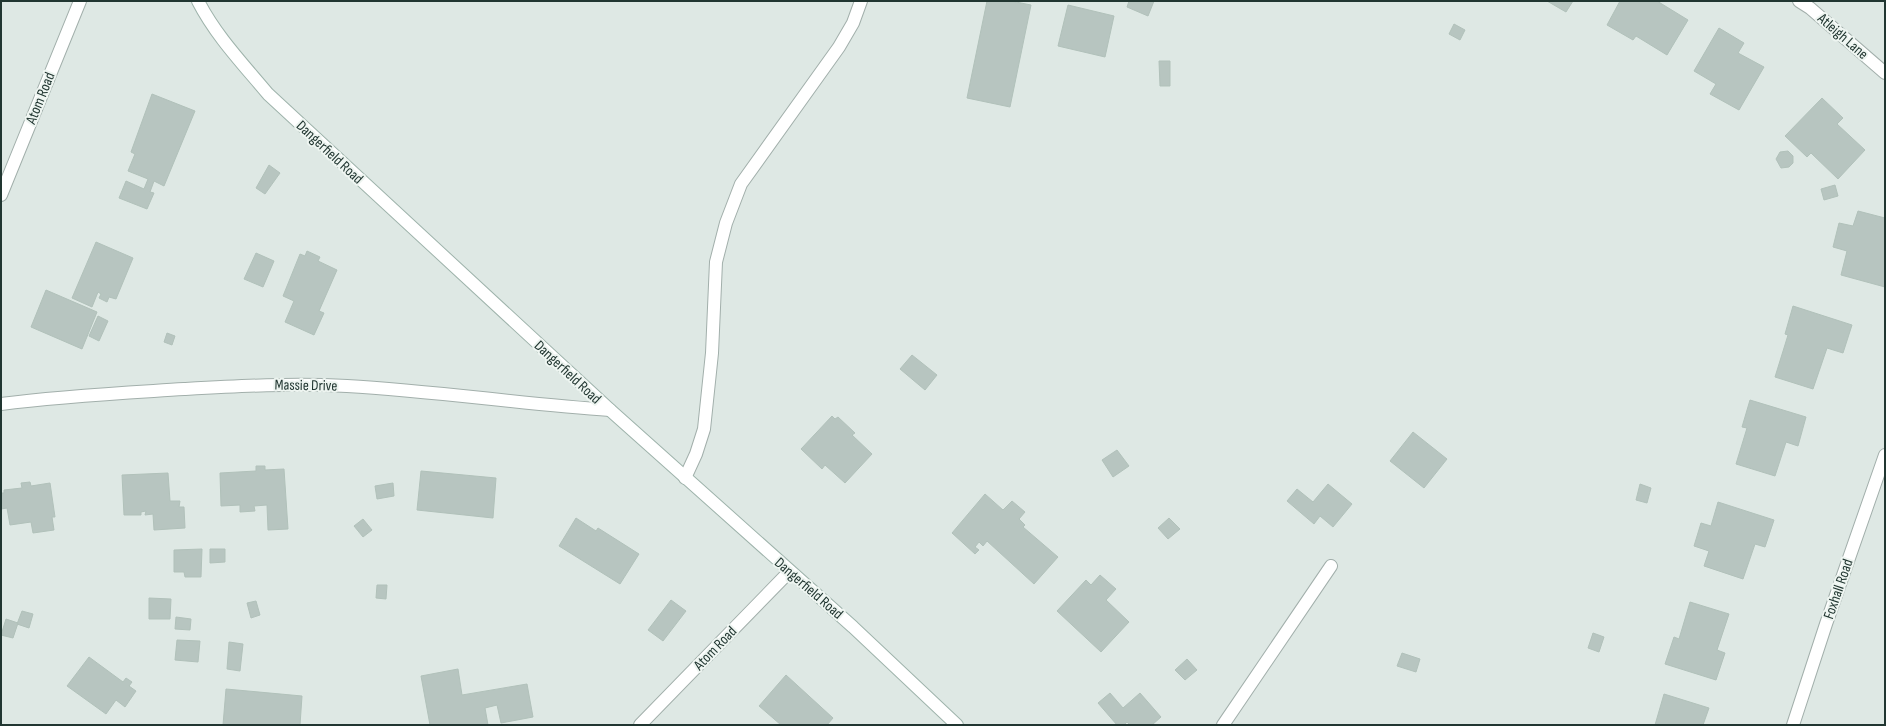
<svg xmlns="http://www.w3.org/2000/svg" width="1886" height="726" viewBox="0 0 1886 726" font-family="'Sofia Sans Condensed',sans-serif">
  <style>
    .building { fill: #b7c5c0; stroke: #b1c1ba }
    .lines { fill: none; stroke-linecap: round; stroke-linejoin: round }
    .lane-casing { stroke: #a2afab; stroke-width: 14 }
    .street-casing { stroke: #a2afab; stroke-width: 14 }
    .secondary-casing { stroke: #9eb3ab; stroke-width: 14 }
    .lane { stroke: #fff; stroke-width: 12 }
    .street { stroke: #fff; stroke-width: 12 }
    .secondary { stroke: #fff; stroke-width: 12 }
    .labels { text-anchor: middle; stroke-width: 4; stroke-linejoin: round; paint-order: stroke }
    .street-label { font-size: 15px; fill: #213631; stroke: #eef5f1 }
  </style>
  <rect width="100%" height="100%" fill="#dee8e4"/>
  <!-- building -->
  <path class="building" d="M 987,1 L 1011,1 L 1031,5 L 1010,107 L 967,98 Z
    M 1129,1 L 1154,1 L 1148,16 L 1127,7 Z
    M 1547,1 L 1573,1 L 1566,12 Z
    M 1620,1 L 1657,1 L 1688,20 L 1667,55 L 1636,36 L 1633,40 L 1607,25 Z
    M 1068,5 L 1114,16 L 1105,57 L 1058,46 Z
    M 1454,24 L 1465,30 L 1460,40 L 1449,34 Z
    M 1719,28 L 1744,43 L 1738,53 L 1764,67 L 1739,110 L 1710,94 L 1716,84 L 1694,71 Z
    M 1159,61 L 1170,61 L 1170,86 L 1160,86 Z
    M 152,94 L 195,111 L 164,186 L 154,181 L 150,192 L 154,193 L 147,209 L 119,198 L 126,181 L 144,189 L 148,179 L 128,171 L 135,154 L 131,152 Z
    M 1822,98 L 1843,118 L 1837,124 L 1865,150 L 1838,179 L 1811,153 L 1807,157 L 1785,136 Z
    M 1788,151 L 1793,156 L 1793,163 L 1789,167 L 1781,168 L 1776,159 L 1780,152 Z
    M 269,165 L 280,173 L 265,194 L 256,188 Z
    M 1835,185 L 1838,196 L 1824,200 L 1821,189 Z
    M 1858,211 L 1885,218 L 1885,287 L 1841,275 L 1847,251 L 1833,247 L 1839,223 L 1853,226 Z
    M 96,242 L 133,258 L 116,299 L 109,297 L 107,302 L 99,298 L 101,294 L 98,292 L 92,307 L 72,298 Z
    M 307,251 L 320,257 L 318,261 L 337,270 L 319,311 L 324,313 L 314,335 L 285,322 L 294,301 L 283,296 L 300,254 L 305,256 Z
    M 256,253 L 274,261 L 263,287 L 244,279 Z
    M 46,290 L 97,312 L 82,349 L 31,327 Z
    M 1793,306 L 1852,325 L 1843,353 L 1827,348 L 1813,389 L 1775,377 L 1788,335 L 1785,334 Z
    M 98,316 L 108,321 L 99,341 L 89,336 Z
    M 167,333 L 175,336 L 172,345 L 164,342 Z
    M 912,355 L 937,375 L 925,390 L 900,369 Z
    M 1750,400 L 1806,417 L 1798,446 L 1786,442 L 1775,476 L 1736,464 L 1747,428 L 1742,427 Z
    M 832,416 L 835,419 L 838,417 L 855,433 L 852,435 L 872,454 L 845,483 L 825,465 L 822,469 L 801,449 Z
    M 1413,432 L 1447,459 L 1424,488 L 1390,461 Z
    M 1117,450 L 1129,466 L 1113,477 L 1102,460 Z
    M 256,466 L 265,466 L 265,470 L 284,469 L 288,529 L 268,530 L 267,505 L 254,506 L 255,511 L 240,512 L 240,505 L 221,506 L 220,473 L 256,471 Z
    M 421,471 L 496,478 L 493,518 L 417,510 Z
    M 168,473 L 170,501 L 180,501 L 179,507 L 184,507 L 185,528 L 154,530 L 153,514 L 145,515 L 146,511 L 141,512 L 141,515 L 124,515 L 122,475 Z
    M 30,482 L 31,486 L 50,483 L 55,517 L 52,517 L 54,530 L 33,533 L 31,522 L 10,525 L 7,508 L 1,509 L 1,493 L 4,493 L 4,490 L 22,488 L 21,483 Z
    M 393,483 L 394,496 L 377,499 L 375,486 Z
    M 1328,484 L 1352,504 L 1333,527 L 1320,516 L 1314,524 L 1287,501 L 1297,489 L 1313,502 Z
    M 1640,484 L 1651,488 L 1647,503 L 1636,500 Z
    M 985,494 L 1003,510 L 1012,501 L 1025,512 L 1019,519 L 1025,525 L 1023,527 L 1058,557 L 1034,584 L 987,541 L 983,546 L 979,542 L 975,547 L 979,550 L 975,554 L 952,533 Z
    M 1718,502 L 1774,520 L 1765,547 L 1755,544 L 1743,579 L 1704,566 L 1709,551 L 1694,546 L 1701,523 L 1711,526 Z
    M 576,518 L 596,531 L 598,528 L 639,554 L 620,584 L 559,546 Z
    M 1169,518 L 1180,529 L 1168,539 L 1158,528 Z
    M 363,519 L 372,530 L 363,537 L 354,526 Z
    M 202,549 L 201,577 L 185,577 L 184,572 L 174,572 L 174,550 Z
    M 210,549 L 225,549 L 225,562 L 210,563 Z
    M 1100,575 L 1116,589 L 1106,600 L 1129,622 L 1101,652 L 1057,611 L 1086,580 L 1091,585 Z
    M 377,585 L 387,585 L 386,599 L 376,598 Z
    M 149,598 L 171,599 L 170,619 L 149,619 Z
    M 671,600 L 686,611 L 663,641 L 648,630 Z
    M 256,601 L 260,615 L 251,618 L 247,603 Z
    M 1690,602 L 1729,614 L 1717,650 L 1725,653 L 1716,680 L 1665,664 L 1674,637 L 1679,639 Z
    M 22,611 L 33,614 L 29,628 L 17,624 Z
    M 176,617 L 191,619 L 190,630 L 175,629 Z
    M 6,619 L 18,623 L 13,638 L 1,635 Z
    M 1593,633 L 1604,637 L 1599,652 L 1588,648 Z
    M 177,640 L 200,641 L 198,662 L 175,660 Z
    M 229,642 L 243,644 L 240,671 L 227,669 Z
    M 1402,653 L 1420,659 L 1416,672 L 1397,666 Z
    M 89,657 L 123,682 L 126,678 L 132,682 L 129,686 L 136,691 L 125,707 L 116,700 L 106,714 L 67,686 Z
    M 1187,659 L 1197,670 L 1185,680 L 1175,670 Z
    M 458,669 L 462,695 L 527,684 L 533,717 L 501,723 L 497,705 L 485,708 L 488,725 L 430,725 L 421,676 Z
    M 786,675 L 833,718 L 827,725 L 781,725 L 759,706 Z
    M 226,689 L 302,696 L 300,725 L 223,725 Z
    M 1110,693 L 1123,708 L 1140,693 L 1161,717 L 1152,725 L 1130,725 L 1127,722 L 1124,725 L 1117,725 L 1098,703 Z
    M 1664,694 L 1709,708 L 1703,725 L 1655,725 Z"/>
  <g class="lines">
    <defs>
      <path id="lane" d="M 1223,725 L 1331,566"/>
      <path id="street" d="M 1799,1 L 1810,8 L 1885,73
        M 1,195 L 80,1
        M 1,404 C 62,396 123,393 184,389 C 239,386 293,383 347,386 C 435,391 522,404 610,410
        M 685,478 L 696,454 L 704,429 L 712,353 L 716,262 L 726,223 L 741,184 L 839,47 L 853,23 L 861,1
        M 640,725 L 789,572
        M 1793,725 L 1826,624 L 1885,455"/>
      <path id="secondary" d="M 198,1 C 216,36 243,64 268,94 L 610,410 L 853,627 L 957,725"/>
    </defs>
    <!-- lane casing -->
    <use href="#lane" class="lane-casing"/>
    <!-- street casing -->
    <use href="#street" class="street-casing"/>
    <!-- secondary casing -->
    <use href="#secondary" class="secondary-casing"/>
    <!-- lane -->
    <use href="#lane" class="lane"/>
    <!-- street -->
    <use href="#street" class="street"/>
    <!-- secondary -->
    <use href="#secondary" class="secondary"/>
  </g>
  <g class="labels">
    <!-- street labels -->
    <g class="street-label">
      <text transform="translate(1843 36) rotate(41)" y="5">Atleigh Lane</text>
      <text transform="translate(40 98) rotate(-68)" y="5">Atom Road</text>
      <text transform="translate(330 152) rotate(43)" y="5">Dangerfield Road</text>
      <text transform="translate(568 372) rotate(43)" y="5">Dangerfield Road</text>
      <text transform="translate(306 385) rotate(1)" y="5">Massie Drive</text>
      <text transform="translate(809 588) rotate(41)" y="5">Dangerfield Road</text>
      <text transform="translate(1838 589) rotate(-71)" y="5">Foxhall Road</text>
      <text transform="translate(715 648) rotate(-46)" y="5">Atom Road</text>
    </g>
  </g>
  <!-- border -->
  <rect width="1886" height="726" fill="none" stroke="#213631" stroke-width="4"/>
</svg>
